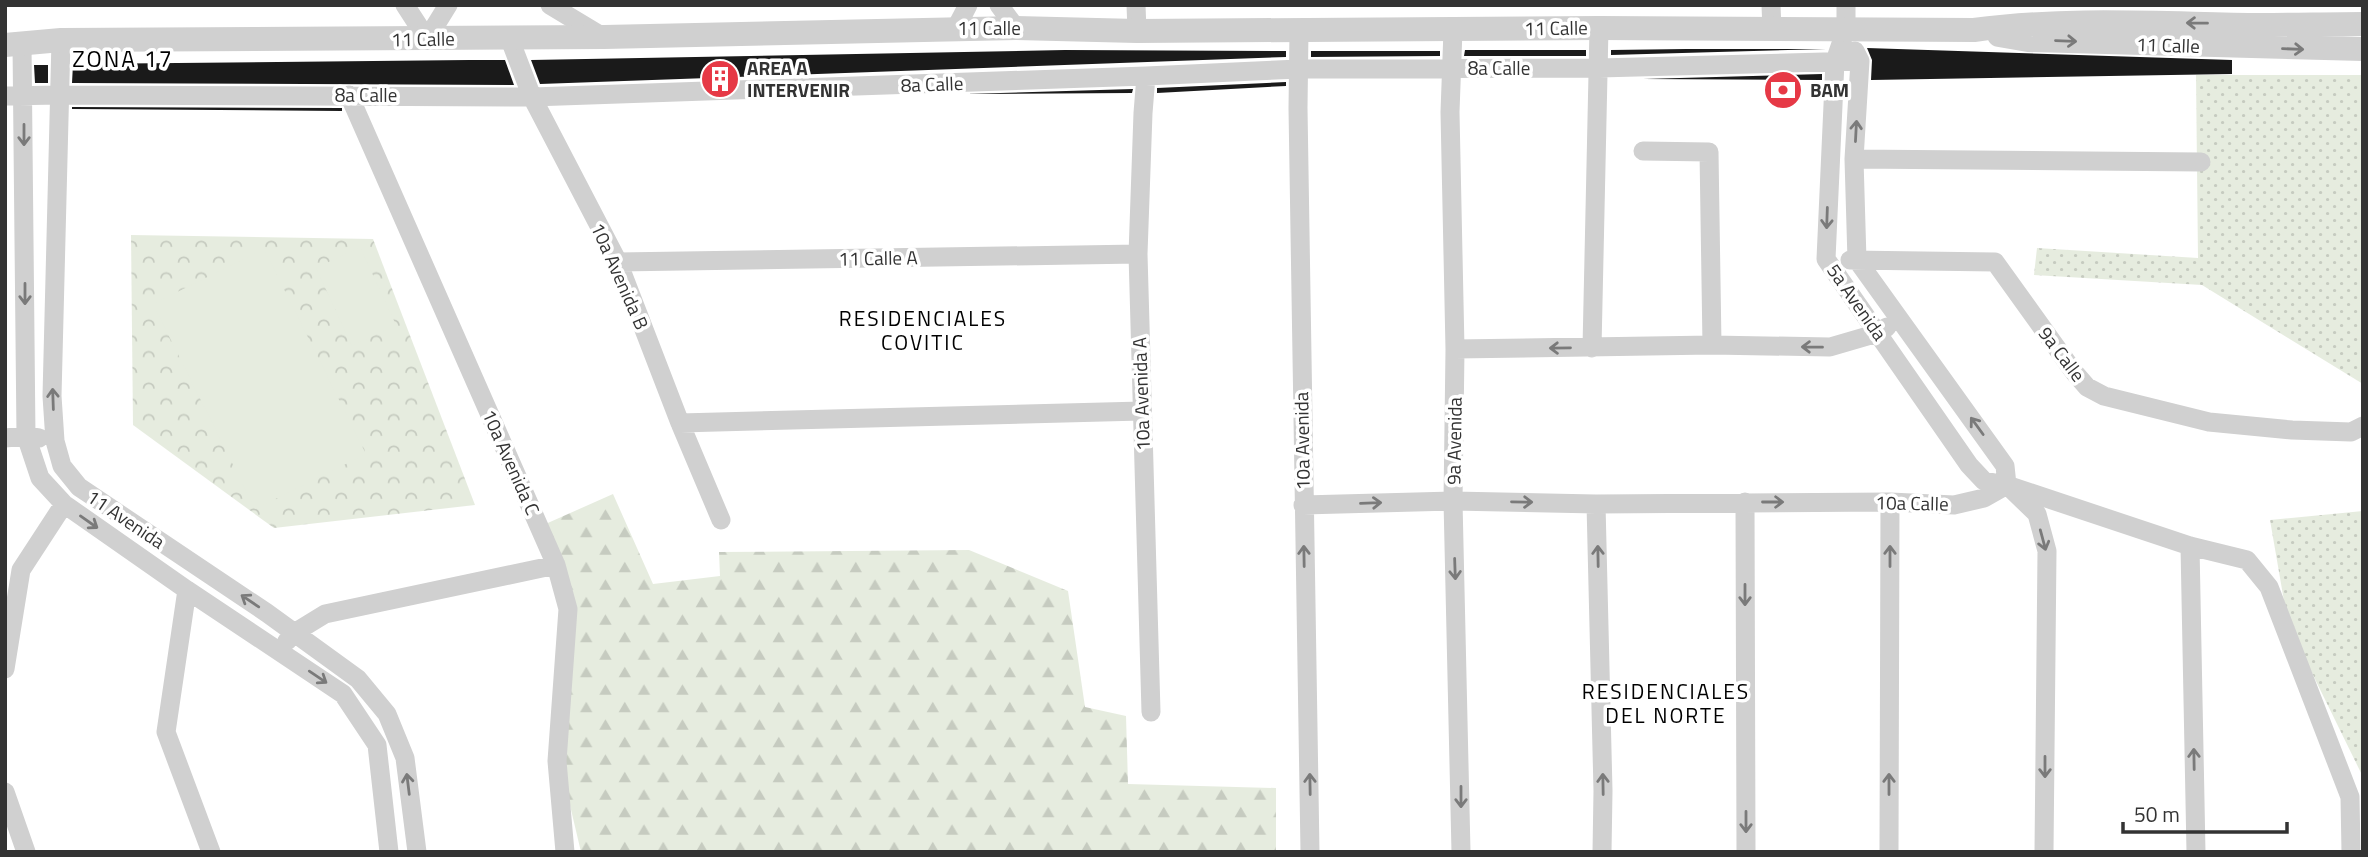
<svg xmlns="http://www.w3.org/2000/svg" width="2368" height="857" viewBox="0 0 2368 857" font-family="'Titillium Web',sans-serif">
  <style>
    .grass { fill: url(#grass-dots) }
    .forest { fill: url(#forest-firs) }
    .park { fill: url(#park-crowns) }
    .garden { fill: #e6ecdf }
    .building { fill: #1a1a1a }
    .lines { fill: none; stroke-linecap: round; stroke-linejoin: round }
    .minor { stroke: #d0d0d0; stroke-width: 19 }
    .tertiary { stroke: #d0d0d0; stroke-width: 24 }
    .oneway { stroke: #7a7a7a }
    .labels { text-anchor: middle; stroke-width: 7; stroke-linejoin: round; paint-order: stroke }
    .street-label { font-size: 19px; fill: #333; stroke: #fff }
    .poi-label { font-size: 19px; font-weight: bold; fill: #333; stroke: #fff; text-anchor: start }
    .neighbourhood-label { font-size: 21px; letter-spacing: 2px; fill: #000; stroke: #fff }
    .quarter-label { font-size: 23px; letter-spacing: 2px; fill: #000; stroke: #fff }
  </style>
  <defs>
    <pattern id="grass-dots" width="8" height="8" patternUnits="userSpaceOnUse" patternTransform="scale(1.75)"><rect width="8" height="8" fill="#e6ecdf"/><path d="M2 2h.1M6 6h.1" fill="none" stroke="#c6cbc0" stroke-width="1.8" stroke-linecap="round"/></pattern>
    <pattern id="forest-firs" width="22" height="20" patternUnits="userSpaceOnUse" patternTransform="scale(1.75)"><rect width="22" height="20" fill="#e6ecdf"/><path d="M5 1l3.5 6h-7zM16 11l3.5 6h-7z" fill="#c6cbc0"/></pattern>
    <pattern id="park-crowns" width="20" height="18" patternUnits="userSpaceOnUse" patternTransform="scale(1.75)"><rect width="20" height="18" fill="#e6ecdf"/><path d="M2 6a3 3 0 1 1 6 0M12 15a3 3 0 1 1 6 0" fill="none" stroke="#c6cbc0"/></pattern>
  </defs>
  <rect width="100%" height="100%" fill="#fff"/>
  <!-- grass -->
  <path class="grass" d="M 2196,75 L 2363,75 L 2363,384 L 2202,285 L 2034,275 L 2037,248 L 2198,258 Z
    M 2363,511 L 2363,777 L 2288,624 L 2270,520 Z"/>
  <!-- forest -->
  <path class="forest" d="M 613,494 L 653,584 L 720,576 L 719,552 L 969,550 L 1068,591 L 1085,707 L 1126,716 L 1128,784 L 1276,788 L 1276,852 L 581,852 L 560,763 L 565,579 L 541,526 Z"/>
  <!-- park -->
  <path class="park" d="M 131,235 L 373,239 L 475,505 L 274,528 L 133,425 Z"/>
  <!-- garden -->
  <path class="garden" d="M 360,247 L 396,325 L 352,346 L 316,268 Z
    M 264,249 L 366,454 L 255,509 L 153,304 Z"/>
  <!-- building -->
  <path class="building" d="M 1867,48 L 2232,60 L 2232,74 L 1871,80 L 1872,60 Z
    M 1686,49 L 1826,49 L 1611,55 L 1611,50 Z
    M 1065,50 L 1286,51 L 1286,57 L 540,84 L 531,60 Z
    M 1465,50 L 1586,50 L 1586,56 L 1464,56 Z
    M 1311,51 L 1440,51 L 1440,56 L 1311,57 Z
    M 469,60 L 505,60 L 514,85 L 72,83 L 73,64 Z
    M 34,65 L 48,65 L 48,83 L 35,83 Z
    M 1822,74 L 1822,80 L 1643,79 Z
    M 1286,82 L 1286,86 L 1157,93 L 1157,88 Z
    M 1133,89 L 1132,93 L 965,94 Z
    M 72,107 L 342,108 L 342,111 L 72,109 Z"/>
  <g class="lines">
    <!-- minor -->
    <path class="minor" d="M 405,5 L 427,39 L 448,5
      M 550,5 L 603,37
      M 999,5 L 1016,28
      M 1136,5 L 1137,31
      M 1771,5 L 1772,30
      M 1846,5 L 1846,29 L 1835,61 L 1826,259 L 1969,465 L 1984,481 L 2007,485 L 2190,546 L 2247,560 L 2269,587 L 2350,797 L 2351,852
      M 956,28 L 968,5
      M 1453,30 L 1450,112 L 1455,349 L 1453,501 L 1461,852
      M 1299,31 L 1298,108 L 1310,852
      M 509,37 L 532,97 L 618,262 L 680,423 L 721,520
      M 61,40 L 52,396 L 55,441 L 62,466 L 79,487 L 267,613 L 358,679 L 387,714 L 405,758 L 417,852
      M 22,44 L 26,436 L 40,478 L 64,504 L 187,590 L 343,694 L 377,745 L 389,852
      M 1855,51 L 1860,61 L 1854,159 L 1857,260 L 2005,466 L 2007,485 L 2037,514 L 2047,551 L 2044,852
      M 1146,76 L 1143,113 L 1138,254 L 1151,712
      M 349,95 L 556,565 L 568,609 L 557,761 L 565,852
      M 5,96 L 59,95 L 532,97 L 1146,76 L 1299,69 L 1599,68 L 1860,61
      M 1643,151 L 1709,152 L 1712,345
      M 1854,159 L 2201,162
      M 1850,260 L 1995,262 L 2074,372 L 2087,387 L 2104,396 L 2209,422 L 2292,430 L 2351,432 L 2363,426
      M 618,262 L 1138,254
      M 1592,348 L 1599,28
      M 1455,349 L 1712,345 L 1830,347 L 1878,333 L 1887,327
      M 680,423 L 1142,411
      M 5,438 L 26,436 L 39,438
      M 1745,502 L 1746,852
      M 1596,504 L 1603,791 L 1602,852
      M 1303,505 L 1453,501 L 1596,504 L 1890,502 L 1954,505 L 1984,498 L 2007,485
      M 2190,546 L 2196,852
      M 187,590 L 166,732 L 211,852
      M 287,641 L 294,633 L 325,614 L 556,565
      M 5,669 L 21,570 L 64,504
      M 5,792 L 26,852
      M 1889,852 L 1890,502"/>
    <!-- tertiary -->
    <path class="tertiary" d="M 1999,35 L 2028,40 L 2363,49
      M 5,45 L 61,40 L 604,37 L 1016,28 L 1137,31 L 1599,28 L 1974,30 C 2071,17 2164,24 2261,25 C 2295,25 2329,24 2363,24"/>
  </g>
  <!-- one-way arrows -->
  <defs><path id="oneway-shaft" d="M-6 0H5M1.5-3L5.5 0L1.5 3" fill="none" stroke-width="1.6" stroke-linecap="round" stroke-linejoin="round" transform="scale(1.75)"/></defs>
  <g class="oneway">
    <use href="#oneway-shaft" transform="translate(2197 23) rotate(-179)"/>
    <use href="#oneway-shaft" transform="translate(2066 41) rotate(2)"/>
    <use href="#oneway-shaft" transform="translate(2293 49) rotate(2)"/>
    <use href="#oneway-shaft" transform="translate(1856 131) rotate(-87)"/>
    <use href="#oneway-shaft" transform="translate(24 135) rotate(90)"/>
    <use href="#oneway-shaft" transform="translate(1827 218) rotate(92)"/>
    <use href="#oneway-shaft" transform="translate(25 294) rotate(90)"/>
    <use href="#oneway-shaft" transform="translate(1812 347) rotate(-179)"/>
    <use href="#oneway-shaft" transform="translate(1560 348) rotate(179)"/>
    <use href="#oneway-shaft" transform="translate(53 399) rotate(-92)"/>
    <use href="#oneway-shaft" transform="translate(1977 426) rotate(-126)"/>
    <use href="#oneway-shaft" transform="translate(1522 502) rotate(1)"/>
    <use href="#oneway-shaft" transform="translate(1773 502)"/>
    <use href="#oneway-shaft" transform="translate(1371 503) rotate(-2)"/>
    <use href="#oneway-shaft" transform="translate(89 522) rotate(35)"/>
    <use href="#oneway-shaft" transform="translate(2043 540) rotate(75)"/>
    <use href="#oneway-shaft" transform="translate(1304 556) rotate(-91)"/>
    <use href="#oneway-shaft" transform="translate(1598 556) rotate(-91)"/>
    <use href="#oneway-shaft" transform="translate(1890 556) rotate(-90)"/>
    <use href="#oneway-shaft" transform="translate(1455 569) rotate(88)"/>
    <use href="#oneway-shaft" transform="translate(1745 595) rotate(90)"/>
    <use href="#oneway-shaft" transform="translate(250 601) rotate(-146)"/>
    <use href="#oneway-shaft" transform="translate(318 677) rotate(34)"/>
    <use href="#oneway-shaft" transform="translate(2194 759) rotate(-91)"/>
    <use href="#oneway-shaft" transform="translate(2045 767) rotate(90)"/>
    <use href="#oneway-shaft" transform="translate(408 784) rotate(-97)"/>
    <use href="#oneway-shaft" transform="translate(1310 784) rotate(-91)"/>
    <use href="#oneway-shaft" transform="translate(1603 784) rotate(-91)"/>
    <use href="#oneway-shaft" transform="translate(1889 784) rotate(-90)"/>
    <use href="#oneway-shaft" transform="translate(1461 797) rotate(90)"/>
    <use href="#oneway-shaft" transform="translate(1746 822) rotate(90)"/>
  </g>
  <!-- icons -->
  <defs>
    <symbol id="building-disc" viewBox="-11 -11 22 22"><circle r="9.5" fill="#e63946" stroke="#fff"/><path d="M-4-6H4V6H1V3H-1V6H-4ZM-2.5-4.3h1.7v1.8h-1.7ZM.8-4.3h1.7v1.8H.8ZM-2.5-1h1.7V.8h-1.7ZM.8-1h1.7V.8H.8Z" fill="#fff"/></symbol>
    <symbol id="bank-disc" viewBox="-11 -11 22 22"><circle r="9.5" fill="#e63946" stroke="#fff"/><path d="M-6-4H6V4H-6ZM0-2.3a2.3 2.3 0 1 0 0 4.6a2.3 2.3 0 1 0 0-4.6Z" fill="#fff"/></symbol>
  </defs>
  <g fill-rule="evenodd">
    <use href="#building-disc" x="698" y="57" width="44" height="44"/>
    <use href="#bank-disc" x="1761" y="68" width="44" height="44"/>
  </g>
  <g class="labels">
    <!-- street labels -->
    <g class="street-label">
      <text x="989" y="35">11 Calle</text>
      <text transform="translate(1556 28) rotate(-1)" y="7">11 Calle</text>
      <text transform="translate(423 39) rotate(-1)" y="7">11 Calle</text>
      <text transform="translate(2168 45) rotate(2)" y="7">11 Calle</text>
      <text x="1499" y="75">8a Calle</text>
      <text transform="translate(932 84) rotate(-2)" y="7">8a Calle</text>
      <text x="366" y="102">8a Calle</text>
      <text transform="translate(878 258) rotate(-1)" y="7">11 Calle A</text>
      <text transform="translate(620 276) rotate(66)" y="7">10a Avenida B</text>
      <text transform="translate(1857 302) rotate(55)" y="7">5a Avenida</text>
      <text transform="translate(2062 354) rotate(53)" y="7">9a Calle</text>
      <text transform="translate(1141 394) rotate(-92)" y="7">10a Avenida A</text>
      <text transform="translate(1302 441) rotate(-91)" y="7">10a Avenida</text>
      <text transform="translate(1454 441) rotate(-89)" y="7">9a Avenida</text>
      <text transform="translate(511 462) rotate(66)" y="7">10a Avenida C</text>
      <text transform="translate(1912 503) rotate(1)" y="7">10a Calle</text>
      <text transform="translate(126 519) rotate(34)" y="7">11 Avenida</text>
    </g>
    <!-- poi labels -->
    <g class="poi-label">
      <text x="747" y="75">AREA A<tspan x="747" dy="22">INTERVENIR</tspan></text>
      <text x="1810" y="97">BAM</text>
    </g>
    <!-- neighbourhood labels -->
    <g class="neighbourhood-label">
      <text x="923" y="326">RESIDENCIALES<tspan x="923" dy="24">COVITIC</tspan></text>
      <text x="1666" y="699">RESIDENCIALES<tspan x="1666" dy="24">DEL NORTE</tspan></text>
    </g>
    <!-- quarter labels -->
    <g class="quarter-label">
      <text x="123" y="67">ZONA 17</text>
    </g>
  </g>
  <!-- border -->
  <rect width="2368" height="857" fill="none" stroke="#333333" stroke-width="14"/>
  <!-- scale -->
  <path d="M2123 822v10h164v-10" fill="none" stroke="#333333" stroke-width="3.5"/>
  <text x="2134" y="822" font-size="21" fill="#333333" stroke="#ffffff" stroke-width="5" paint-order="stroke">50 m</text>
</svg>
